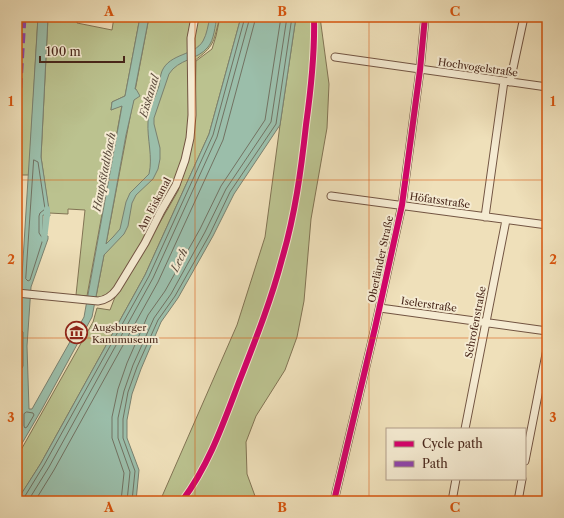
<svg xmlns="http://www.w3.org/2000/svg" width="564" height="518" viewBox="0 0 564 518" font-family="'Libre Caslon Text',serif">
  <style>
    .green { fill: #bbc28f; stroke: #827454 }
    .water { fill: #9bbeaa; stroke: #7a8170 }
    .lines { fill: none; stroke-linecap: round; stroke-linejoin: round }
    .shore { stroke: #727262; stroke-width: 1 }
    .canal { stroke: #9bbeaa; stroke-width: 6 }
    .minor-casing { stroke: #725442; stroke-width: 9 }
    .minor { stroke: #f5ebd2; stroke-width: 7 }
    .quiet { stroke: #8e44ad; stroke-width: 5; stroke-dasharray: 10 5; stroke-linecap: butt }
    .cycleway-casing { stroke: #f5ebd2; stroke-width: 8 }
    .cycleway { stroke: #d6006c; stroke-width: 6 }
    .grid { fill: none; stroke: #d8540d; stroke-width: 1; stroke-opacity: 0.55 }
    .labels { text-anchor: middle; stroke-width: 4; stroke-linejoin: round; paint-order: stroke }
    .street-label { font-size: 10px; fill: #48261a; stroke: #f5ebd2 }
    .poi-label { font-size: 10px; fill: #48261a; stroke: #f5ebd2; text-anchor: start }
    .water-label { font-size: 11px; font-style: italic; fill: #5d4c3e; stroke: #f5ebd2 }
    .neatline { fill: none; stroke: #d8540d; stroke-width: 1.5 }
    .grid-label { font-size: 13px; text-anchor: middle; font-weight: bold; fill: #d8540d }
  </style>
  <rect width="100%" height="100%" fill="#efe0ba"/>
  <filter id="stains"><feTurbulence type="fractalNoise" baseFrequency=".005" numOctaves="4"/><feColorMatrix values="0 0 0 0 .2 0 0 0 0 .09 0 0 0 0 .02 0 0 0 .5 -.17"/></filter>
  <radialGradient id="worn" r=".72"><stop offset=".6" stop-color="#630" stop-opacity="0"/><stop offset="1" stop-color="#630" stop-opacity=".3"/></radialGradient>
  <!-- green -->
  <path class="green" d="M 17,17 L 38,17 L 29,175 L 21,175 L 20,207 L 17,207 Z
    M 48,17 L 78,17 L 77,23 L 112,30 L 114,17 L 140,17 L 125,96 L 112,102 L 111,110 L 122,105 L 87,296 L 76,295 L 85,210 L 68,209 L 68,214 L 49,213 L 41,157 Z
    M 149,17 L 202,17 L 219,20 C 213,44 214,46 194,61 L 195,116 L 196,61 L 212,49 L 216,36 L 220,17 L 241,17 L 209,134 L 145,275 L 41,463 L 19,498 L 17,497 L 17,457 L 93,322 L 97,308 L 110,310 L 115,297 L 133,269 L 178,191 L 187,164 L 187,163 L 177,190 L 122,284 L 101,299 L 96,297 Z
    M 296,17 L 320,17 L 329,84 L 327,128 L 311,219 L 304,301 L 297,337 L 285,370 L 256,416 L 246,442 L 247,474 L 255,496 L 260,501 L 160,501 L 237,325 L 265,237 L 280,125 Z"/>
  <!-- water -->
  <path class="water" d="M 38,17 L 48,17 L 41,157 L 50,216 L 43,215 L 43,232 L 47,233 L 46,236 L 48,236 L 48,239 L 31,287 L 27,346 L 29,409 L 32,409 L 84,317 L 122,106 L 111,110 L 112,102 L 125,96 L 140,17 L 149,17 L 135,89 L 136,89 L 140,96 L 134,100 L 126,135 L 106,244 L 113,237 L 120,229 L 126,202 L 130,193 L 149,174 C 153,157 147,139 148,122 C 148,109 155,98 159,86 C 160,81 160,76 162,71 C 170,53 194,56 203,41 C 207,34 208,25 210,17 L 217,17 C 215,26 214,40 208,47 C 198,60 178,59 169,74 L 154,118 L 154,124 L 160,148 L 160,159 L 158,169 L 153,179 L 136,195 L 132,203 L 128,226 L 124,234 L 104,255 L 92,317 L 42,409 L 17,452 L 17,429 L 20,424 L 21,404 L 18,345 L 19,325 Z
    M 241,17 L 296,17 L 280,125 L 234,194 L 213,236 L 178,298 L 161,322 L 141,369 L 132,394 L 127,420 L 127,438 L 139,470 L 136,501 L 20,501 L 18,499 L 41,463 L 145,275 L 209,134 Z"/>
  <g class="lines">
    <!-- shore -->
    <path class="shore" d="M 34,160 L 38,162 L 45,209 L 40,213 L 39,216 L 39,233 L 43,239 L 30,280 L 28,281 L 26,279 Z
      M 17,331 L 22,331 L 23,332 L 23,366 L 22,368 L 17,368
      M 27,412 L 33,413 L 34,415 L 27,427 L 25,428 L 24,426 L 24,414 Z
      M 22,501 L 44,465 L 149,276 L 213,135 L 245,17
      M 28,501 L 49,467 L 153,278 L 217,137 L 250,17
      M 35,501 L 54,470 L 158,282 L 223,140 L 256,17
      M 121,501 L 124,473 L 112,438 L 112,417 L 118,389 L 127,363 L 148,315 L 165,291 L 200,229 L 221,186 L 265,120 L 281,17
      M 127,501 L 130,472 L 118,438 L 118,418 L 124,391 L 133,365 L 154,318 L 171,294 L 205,232 L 226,189 L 271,122 L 287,17
      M 132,501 L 135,471 L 123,438 L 123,419 L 128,392 L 137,367 L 158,320 L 175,296 L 210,234 L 230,192 L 276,124 L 292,17"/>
    <!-- canal -->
    <path class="canal" d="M 44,239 L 47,215 L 47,209"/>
    <defs>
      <path id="minor" d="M 335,57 L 547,87
        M 510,82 L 524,17
        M 331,196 L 547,225
        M 485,217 L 504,81
        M 17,293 L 98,301 C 107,300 112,296 117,289 L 145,243 L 161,211 L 176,185 L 185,160 L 190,138 L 192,115 L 191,38 L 195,17
        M 380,308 L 547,331
        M 465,429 L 506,220
        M 525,461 L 547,349
        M 334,501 L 375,328 L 402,205 L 420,70 L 425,17
        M 452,501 L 456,479
        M 518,501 L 522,479"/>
    </defs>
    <!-- minor casing -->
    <use href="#minor" class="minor-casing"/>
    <!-- minor -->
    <use href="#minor" class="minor"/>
    <!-- quiet -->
    <path class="quiet" d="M 17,133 L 24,17"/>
    <defs>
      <path id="cycleway" d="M 182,501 C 209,465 223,424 239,382 C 255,341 271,301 282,259 C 295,215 301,171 306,125 C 311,89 315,53 314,17
        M 334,501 L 375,328 L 402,205 L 420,70 L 425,17"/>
    </defs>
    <!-- cycleway casing -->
    <use href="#cycleway" class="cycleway-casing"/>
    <!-- cycleway -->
    <use href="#cycleway" class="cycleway"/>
  </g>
  <!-- grid -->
  <path class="grid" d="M 195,17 L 195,501M 369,17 L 369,501M 17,180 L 547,180M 17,338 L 547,338"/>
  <!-- icons -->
  <defs>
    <symbol id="museum-ring" viewBox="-11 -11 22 22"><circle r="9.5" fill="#f5ebd2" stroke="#8f2418" stroke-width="1.5"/><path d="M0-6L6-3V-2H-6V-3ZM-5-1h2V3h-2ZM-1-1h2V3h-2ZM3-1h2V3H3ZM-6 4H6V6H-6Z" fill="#8f2418"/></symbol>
  </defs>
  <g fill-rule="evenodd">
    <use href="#museum-ring" x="64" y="320" width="25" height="25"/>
  </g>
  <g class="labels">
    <!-- street labels -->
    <g class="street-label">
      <text transform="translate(478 67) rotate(8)" y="4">Hochvogelstraße</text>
      <text transform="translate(440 200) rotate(8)" y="4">Höfatsstraße</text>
      <text transform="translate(154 204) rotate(-62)" y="4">Am Eiskanal</text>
      <text transform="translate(380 259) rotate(-78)" y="4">Oberländer Straße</text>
      <text transform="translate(429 304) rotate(8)" y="4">Iselerstraße</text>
      <text transform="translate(475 322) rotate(-79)" y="4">Schrofenstraße</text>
    </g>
    <!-- poi labels -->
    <g class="poi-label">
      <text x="92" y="331">Augsburger<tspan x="92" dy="12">Kanumuseum</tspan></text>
    </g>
    <!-- water labels -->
    <g class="water-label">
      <text transform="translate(149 96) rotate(-73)" y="4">Eiskanal</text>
      <text transform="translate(104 172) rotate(-79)" y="4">Hauptstadtbach</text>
      <text transform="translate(179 260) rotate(-64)" y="4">Lech</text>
    </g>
  </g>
  <!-- margin -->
  <rect width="564" height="518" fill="none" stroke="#efe0ba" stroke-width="44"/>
  <!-- legend -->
  <rect x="386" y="428" width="140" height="52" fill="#f5ebd2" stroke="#b09c88"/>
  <rect x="394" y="441" width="20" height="6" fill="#d6006c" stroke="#b09c88"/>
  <text x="422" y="448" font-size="12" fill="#48261a">Cycle path</text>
  <rect x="394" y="461" width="20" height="6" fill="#8e44ad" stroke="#b09c88"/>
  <text x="422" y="468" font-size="12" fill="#48261a">Path</text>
  <!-- scale -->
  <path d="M40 56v6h84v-6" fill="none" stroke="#48261a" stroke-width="2"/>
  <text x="46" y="56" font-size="12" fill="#48261a" stroke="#f5ebd2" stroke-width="3" paint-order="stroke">100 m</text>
  <rect x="22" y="22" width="520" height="474" class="neatline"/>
  <g class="grid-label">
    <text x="109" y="16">A</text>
    <text x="282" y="16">B</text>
    <text x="455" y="16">C</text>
    <text x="11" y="106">1</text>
    <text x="553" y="106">1</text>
    <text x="11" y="264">2</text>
    <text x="553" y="264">2</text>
    <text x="11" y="422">3</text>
    <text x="553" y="422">3</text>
    <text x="109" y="512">A</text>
    <text x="282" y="512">B</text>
    <text x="455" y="512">C</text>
  </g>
  <rect width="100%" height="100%" filter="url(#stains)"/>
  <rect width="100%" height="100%" fill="url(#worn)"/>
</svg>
